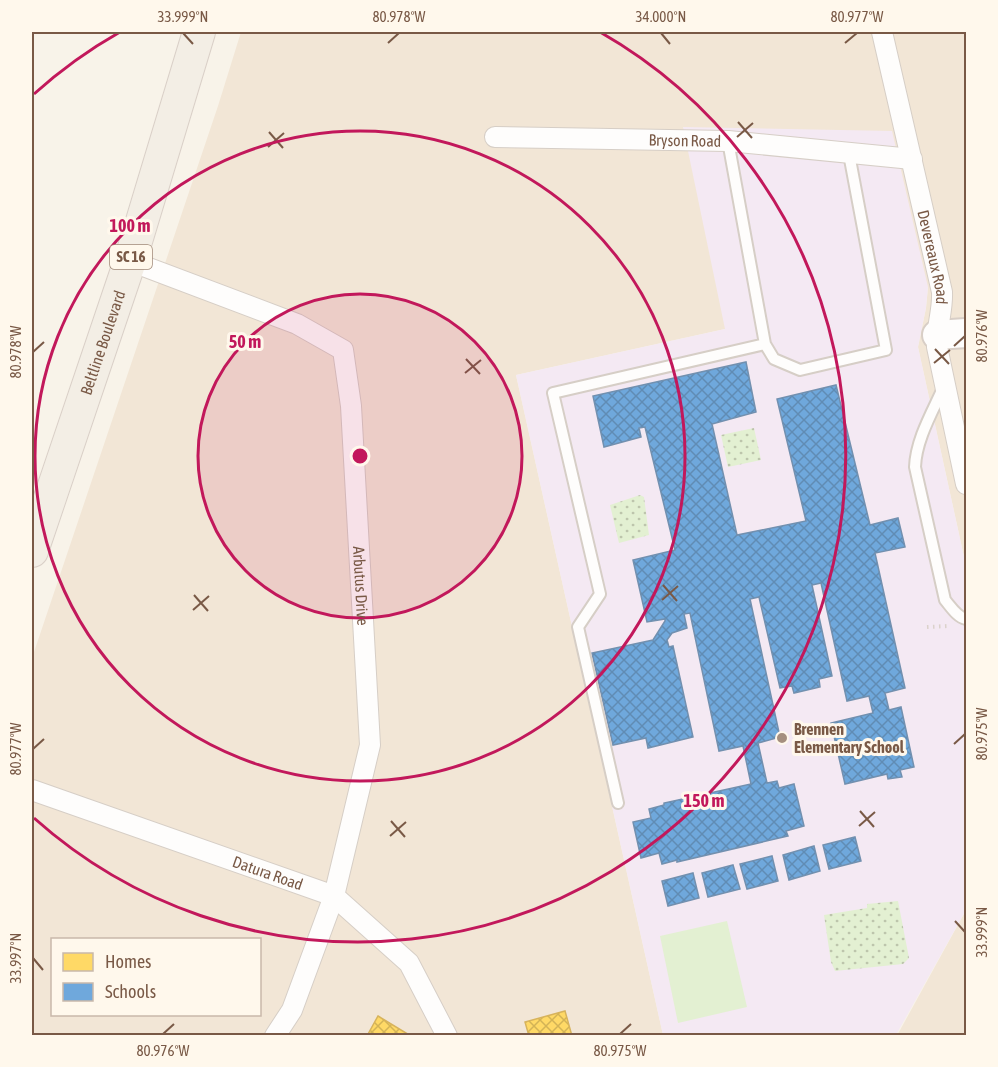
<svg xmlns="http://www.w3.org/2000/svg" width="998" height="1067" viewBox="0 0 998 1067" font-family="'Asap Condensed',sans-serif">
  <style>
    .residential { fill: #f2e6d6; fill-rule: evenodd }
    .education { fill: #f4e9f3 }
    .park { fill: url(#park-dots) }
    .garden { fill: #e3f0d2 }
    .homes { fill: url(#homes-cross-hatch); stroke: #d7b35c; stroke-width: 1.5 }
    .schools { fill: url(#schools-cross-hatch); stroke: #7290af; stroke-width: 1.5 }
    .lines { fill: none; stroke-linecap: round; stroke-linejoin: round }
    .lane-casing { stroke: #d6cec6; stroke-width: 14 }
    .street-casing { stroke: #d6cec6; stroke-width: 22 }
    .secondary-casing { stroke: #d8cec6; stroke-width: 32 }
    .primary-casing { stroke: #dad0c8; stroke-width: 34 }
    .path { stroke: #dbd2cb; stroke-width: 4; stroke-dasharray: 1.5 4.5; stroke-linecap: butt }
    .lane { stroke: #fefdfc; stroke-width: 10 }
    .street { stroke: #fefdfc; stroke-width: 20 }
    .secondary { stroke: #fefdfc; stroke-width: 28 }
    .primary { stroke: #f3eee5; stroke-width: 32 }
    .ticks { fill: none; stroke: #795946; stroke-width: 2 }
    .ring { fill: none; stroke: #c2185b; stroke-width: 3 }
    .poi-dot { fill: #a58f7f; stroke: #fff8ec; stroke-width: 2 }
    .labels { text-anchor: middle; stroke-width: 6; stroke-linejoin: round; paint-order: stroke }
    .shield { fill: #fff8ec; stroke: #a18978; stroke-width: 1.5 }
    .shield-label { font-size: 15px; font-weight: bold; fill: #795946 }
    .street-label { font-size: 16px; fill: #795946; stroke: #fff8ec }
    .poi-label { font-size: 16px; font-weight: bold; fill: #795946; stroke: #fff8ec; text-anchor: start }
    .centre { fill: #c2185b; stroke: #fff8ec; stroke-width: 3 }
    .ring-label { font-size: 18px; text-anchor: middle; font-weight: bold; fill: #c2185b; stroke: #fff8ec; stroke-width: 6; stroke-linejoin: round; paint-order: stroke }
    .neatline { fill: none; stroke: #795946; stroke-width: 2 }
    .ticks-label { font-size: 15px; text-anchor: middle; fill: #795946 }
  </style>
  <defs>
    <pattern id="park-dots" width="8" height="8" patternUnits="userSpaceOnUse" patternTransform="scale(1.5)"><rect width="8" height="8" fill="#e3f0d2"/><path d="M2 2h.1M6 6h.1" fill="none" stroke="#bdc5ac" stroke-width="1.8" stroke-linecap="round"/></pattern>
    <pattern id="homes-cross-hatch" width="8" height="8" patternUnits="userSpaceOnUse" patternTransform="scale(1.5)"><rect width="8" height="8" fill="#ffd966"/><path d="M0 0l8 8M0 8l8-8" fill="none" stroke="#d3b356"/></pattern>
    <pattern id="schools-cross-hatch" width="8" height="8" patternUnits="userSpaceOnUse" patternTransform="scale(1.5)"><rect width="8" height="8" fill="#6fa8dc"/><path d="M0 0l8 8M0 8l8-8" fill="none" stroke="#608cb4"/></pattern>
  </defs>
  <rect width="100%" height="100%" fill="#f8f3e9"/>
  <!-- residential -->
  <path class="residential" d="M 241,32 L 966,32 L 966,566 L 918,347 L 926,308 L 928,287 L 725,329 L 516,375 L 663,1035 L 32,1036 L 32,658 L 218,106 ZM 52,940 L 260,940 L 260,1014 L 52,1014 Z
    M 966,910 L 966,1035 L 896,1036 L 899,1032 Z"/>
  <!-- education -->
  <path class="education" d="M 683,127 L 892,131 L 928,287 L 926,308 L 918,347 L 966,566 L 966,910 L 896,1035 L 663,1035 L 516,375 L 725,329 Z"/>
  <!-- park -->
  <path class="park" d="M 754,428 L 761,460 L 728,467 L 721,435 Z
    M 640,495 L 644,497 L 649,535 L 619,543 L 610,505 Z
    M 898,901 L 909,958 L 903,964 L 835,971 L 831,962 L 824,915 L 867,908 L 867,904 Z"/>
  <!-- garden -->
  <path class="garden" d="M 727,921 L 747,1007 L 678,1023 L 660,936 Z"/>
  <!-- homes -->
  <path class="homes" d="M 565,1011 L 572,1036 L 529,1036 L 525,1022 Z
    M 378,1016 L 411,1036 L 367,1036 Z"/>
  <!-- schools -->
  <path class="schools" d="M 746,362 L 756,412 L 712,424 L 737,535 L 806,521 L 777,399 L 836,385 L 870,525 L 898,518 L 905,547 L 875,553 L 905,688 L 885,693 L 889,710 L 901,707 L 914,767 L 900,770 L 902,777 L 888,779 L 887,774 L 845,784 L 831,723 L 873,713 L 869,696 L 847,701 L 821,583 L 812,585 L 832,676 L 819,679 L 820,687 L 794,693 L 792,686 L 780,688 L 759,597 L 750,599 L 780,737 L 758,743 L 767,783 L 777,781 L 779,788 L 794,784 L 804,826 L 786,831 L 788,836 L 677,862 L 677,860 L 662,864 L 659,853 L 641,858 L 633,822 L 651,818 L 649,809 L 664,805 L 664,803 L 751,784 L 743,746 L 719,751 L 690,613 L 684,614 L 687,628 L 672,633 L 667,640 L 669,647 L 673,646 L 693,737 L 648,748 L 646,738 L 613,745 L 592,653 L 653,640 L 665,621 L 665,619 L 647,622 L 633,560 L 675,550 L 645,427 L 639,428 L 641,437 L 604,447 L 593,396 Z
    M 855,837 L 861,861 L 829,869 L 823,845 Z
    M 814,846 L 820,871 L 789,880 L 783,855 Z
    M 772,856 L 778,881 L 747,889 L 740,864 Z
    M 733,865 L 740,889 L 708,897 L 702,873 Z
    M 693,873 L 699,898 L 668,906 L 662,881 Z"/>
  <g class="lines">
    <defs>
      <path id="lane" d="M 728,141 L 765,344 L 774,359 L 800,370 L 886,350 L 849,154
        M 944,386 C 933,411 916,439 915,467 L 945,600 C 951,607 957,617 966,619
        M 618,803 L 578,627 L 600,594 L 553,393 L 765,344"/>
      <g id="street">
        <path id="s1" d="M 882,32 L 942,292 C 943,311 936,328 937,347 L 966,484"/>
        <path id="s2" d="M 495,137 L 728,141 L 912,159"/>
        <path id="s3" d="M 130,261 L 297,324 L 343,350 L 351,406 L 370,745 L 334,896 L 292,1010 L 275,1036"/>
        <path id="s4" d="M 32,790 L 334,896 L 409,963 L 447,1036"/>
      </g>
      <path id="secondary" d="M 937,335 L 966,333"/>
      <g id="primary">
        <path id="s5" d="M 32,551 L 130,261 L 199,32"/>
      </g>
    </defs>
    <!-- lane casing -->
    <use href="#lane" class="lane-casing"/>
    <!-- street casing -->
    <use href="#street" class="street-casing"/>
    <!-- secondary casing -->
    <use href="#secondary" class="secondary-casing"/>
    <!-- primary casing -->
    <use href="#primary" class="primary-casing"/>
    <!-- path -->
    <path class="path" d="M 927,627 L 948,626"/>
    <!-- lane -->
    <use href="#lane" class="lane"/>
    <!-- street -->
    <use href="#street" class="street"/>
    <!-- secondary -->
    <use href="#secondary" class="secondary"/>
    <!-- primary -->
    <use href="#primary" class="primary"/>
  </g>
  <!-- ticks -->
  <path class="ticks" d="M 183,33 L 193,44M 661,33 L 670,44M 388,43 L 399,33M 845,43 L 857,33M 738,122 L 752,138M 269,132 L 283,148M 737,137 L 753,123M 268,147 L 284,133M 954,346 L 965,336M 935,349 L 949,364M 33,352 L 44,342M 466,359 L 480,374M 934,363 L 950,350M 465,373 L 481,360M 663,585 L 677,601M 194,595 L 208,611M 662,600 L 678,586M 193,610 L 209,596M 954,744 L 965,734M 33,749 L 44,739M 860,811 L 874,827M 391,821 L 405,837M 859,826 L 875,812M 390,836 L 406,822M 955,921 L 965,932M 33,958 L 43,970M 163,1034 L 174,1024M 620,1034 L 631,1024"/>
  <!-- distance rings -->
  <circle cx="360" cy="456" r="162" fill="#c2185b" fill-opacity=".12"/>
  <g class="ring">
    <circle cx="360" cy="456" r="162"/>
    <circle cx="360" cy="456" r="325"/>
    <path d="M34 94A487 487 0 0 1 120 32M600 32A487 487 0 1 1 34 818"/>
  </g>
  <!-- markers -->
  <circle class="poi-dot" cx="782" cy="738" r="6"/>
  <g class="labels">
    <!-- shield labels -->
    <rect class="shield" x="110" y="245" width="42" height="24" rx="4.5"/>
    <g class="shield-label">
      <text x="131" y="262">SC 16</text>
    </g>
    <!-- street labels -->
    <g class="street-label">
      <text dy="6" stroke="none"><textPath href="#s2" startOffset="190">Bryson Road</textPath></text>
      <text dy="6" stroke="none"><textPath href="#s1" startOffset="231">Devereaux Road</textPath></text>
      <text dy="6" stroke="none"><textPath href="#s5" startOffset="220">Beltline Boulevard</textPath></text>
      <text dy="6" stroke="none"><textPath href="#s3" startOffset="468">Arbutus Drive</textPath></text>
      <text dy="6" stroke="none"><textPath href="#s4" startOffset="250">Datura Road</textPath></text>
    </g>
    <!-- poi labels -->
    <g class="poi-label">
      <text x="794" y="735">Brennen<tspan x="794" dy="18">Elementary School</tspan></text>
    </g>
  </g>
  <circle cx="360" cy="456" r="9" class="centre"/>
  <g class="ring-label">
    <text x="130" y="232">100 m</text>
    <text x="245" y="348">50 m</text>
    <text x="704" y="807">150 m</text>
  </g>
  <!-- border -->
  <rect width="998" height="1067" fill="none" stroke="#fff8ec" stroke-width="66"/>
  <!-- legend -->
  <rect x="51" y="938" width="210" height="78" fill="#fff8ec" stroke="#c9b8aa" stroke-width="1.5"/>
  <rect x="63" y="953" width="30" height="18" fill="#ffd966" stroke="#c9b8aa" stroke-width="1.5"/>
  <text x="105" y="968" font-size="18" fill="#795946">Homes</text>
  <rect x="63" y="983" width="30" height="18" fill="#6fa8dc" stroke="#c9b8aa" stroke-width="1.5"/>
  <text x="105" y="998" font-size="18" fill="#795946">Schools</text>
  <rect x="33" y="33" width="932" height="1001" class="neatline"/>
  <g class="ticks-label">
    <text x="183" y="22">33.999°N</text>
    <text x="399" y="22">80.978°W</text>
    <text x="661" y="22">34.000°N</text>
    <text x="857" y="22">80.977°W</text>
    <text transform="translate(982 336) rotate(-90)" y="5">80.976°W</text>
    <text transform="translate(16 352) rotate(-90)" y="5">80.978°W</text>
    <text transform="translate(982 734) rotate(-90)" y="5">80.975°W</text>
    <text transform="translate(16 749) rotate(-90)" y="5">80.977°W</text>
    <text transform="translate(982 932) rotate(-90)" y="5">33.999°N</text>
    <text transform="translate(16 958) rotate(-90)" y="5">33.997°N</text>
    <text x="163" y="1056">80.976°W</text>
    <text x="620" y="1056">80.975°W</text>
  </g>
</svg>
